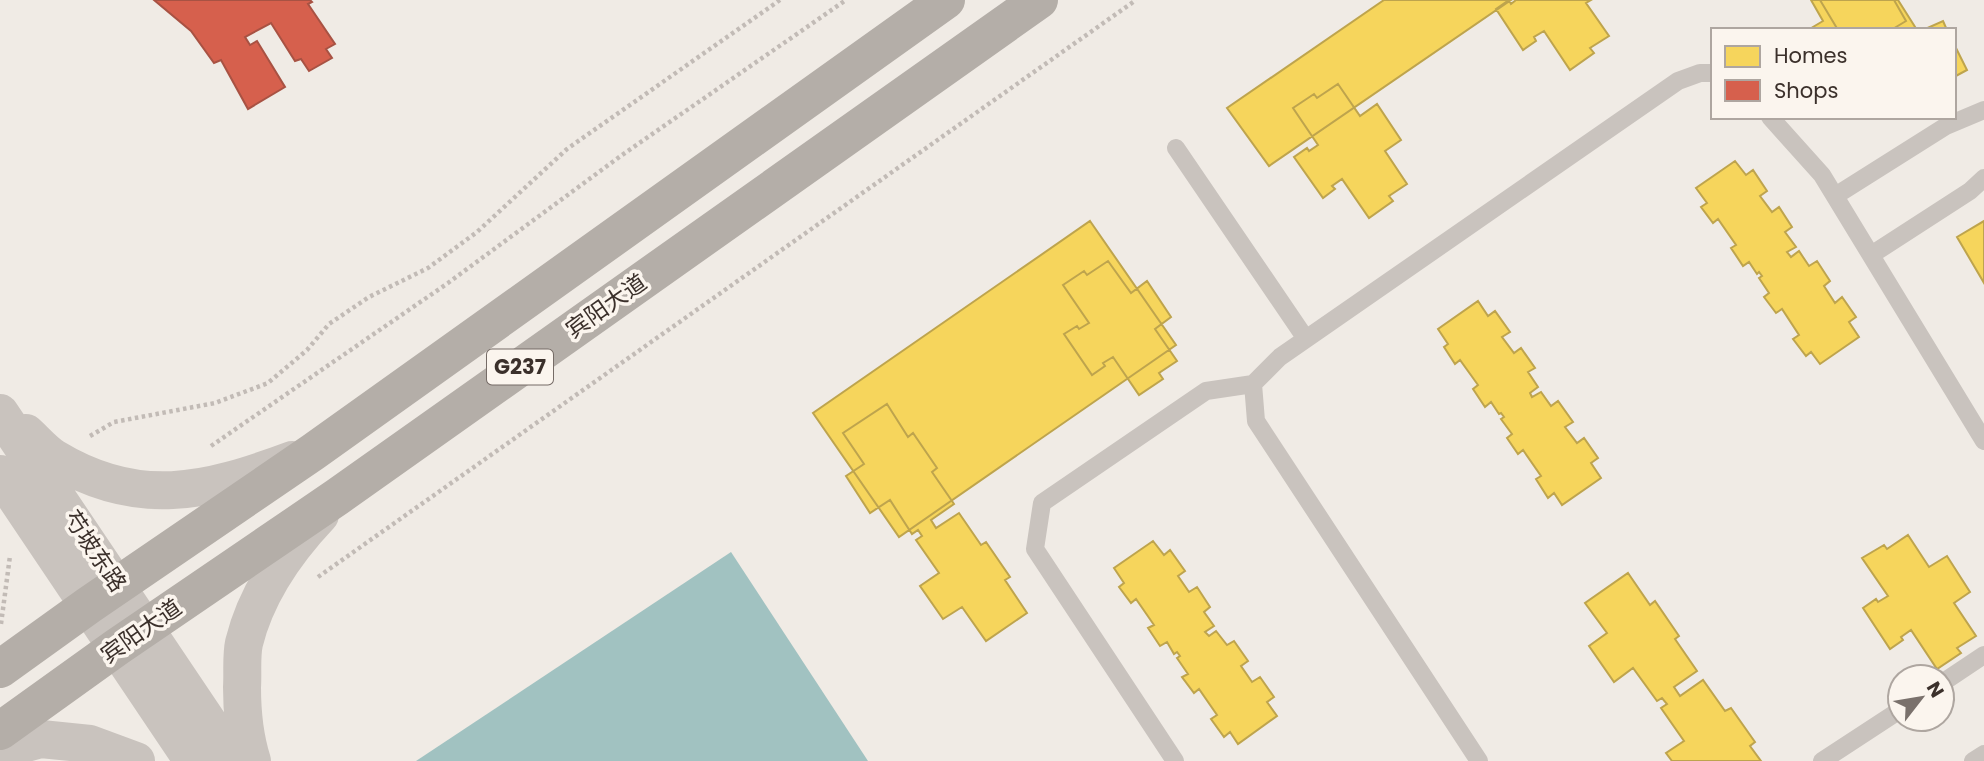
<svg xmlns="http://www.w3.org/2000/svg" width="1984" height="761" viewBox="0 0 1984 761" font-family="Poppins,'Noto Sans SC',sans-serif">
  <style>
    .water { fill: #a1c2c1 }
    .homes { fill: #f6d55c; stroke: #bea44d; stroke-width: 2 }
    .shops { fill: #d6604d; stroke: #a85243; stroke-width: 2 }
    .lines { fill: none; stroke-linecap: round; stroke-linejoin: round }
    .path { stroke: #c2bbb6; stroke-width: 4.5; stroke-dasharray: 3.5 3.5; stroke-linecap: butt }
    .service { stroke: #c9c3be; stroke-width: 18 }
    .tertiary { stroke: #c9c3be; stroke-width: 38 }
    .trunk { stroke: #b4aea8; stroke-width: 38 }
    .labels { text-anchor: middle; stroke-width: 7; stroke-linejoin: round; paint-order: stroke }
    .shield { fill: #fbf5ee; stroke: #756b66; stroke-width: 2 }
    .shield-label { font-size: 21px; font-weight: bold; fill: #3b302b }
    .street-label { font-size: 23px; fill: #3b302b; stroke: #fbf5ee }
  </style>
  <rect width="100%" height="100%" fill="#f0ebe5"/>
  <!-- water -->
  <path class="water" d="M 731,552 L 868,761 L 416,761 Z"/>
  <!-- homes -->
  <path class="homes" d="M 1384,0 L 1511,0 L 1269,166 L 1227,108 Z
    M 1509,0 L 1511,4 L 1516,0 L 1591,0 L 1586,3 L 1609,36 L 1590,48 L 1594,53 L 1570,70 L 1544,31 L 1534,37 L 1536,41 L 1523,50 L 1496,9 Z
    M 1811,0 L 1894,0 L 1906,21 L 1891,30 L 1808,30 L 1823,21 Z
    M 1820,0 L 1898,0 L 1917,30 L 1838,30 Z
    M 1943,21 L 1947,30 L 1923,30 Z
    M 1954,44 L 1967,70 L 1954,77 Z
    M 1338,84 L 1360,116 L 1377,104 L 1401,140 L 1385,151 L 1407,184 L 1389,196 L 1393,201 L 1369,218 L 1342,179 L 1332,186 L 1335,189 L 1323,198 L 1294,157 L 1307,148 L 1309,151 L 1318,145 L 1293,108 L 1314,94 L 1317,98 Z
    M 1735,161 L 1746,175 L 1753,170 L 1767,191 L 1760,196 L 1772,212 L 1779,207 L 1792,227 L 1785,232 L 1796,247 L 1787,252 L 1791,257 L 1799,251 L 1809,266 L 1817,261 L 1830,281 L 1824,286 L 1835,303 L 1842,297 L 1856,317 L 1849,322 L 1859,337 L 1820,364 L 1811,352 L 1806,356 L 1793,339 L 1799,335 L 1782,309 L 1776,313 L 1764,297 L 1769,293 L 1759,278 L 1762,276 L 1759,272 L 1757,274 L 1749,262 L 1743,266 L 1731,248 L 1736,245 L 1718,219 L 1713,223 L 1701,207 L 1707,203 L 1696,188 Z
    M 1090,221 L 1176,345 L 899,537 L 813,413 Z
    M 1984,221 L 1984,283 L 1957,237 Z
    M 1108,261 L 1131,293 L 1147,281 L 1171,317 L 1155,329 L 1177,361 L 1159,373 L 1163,379 L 1139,395 L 1113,357 L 1103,363 L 1105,366 L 1092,375 L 1064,334 L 1077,326 L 1079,329 L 1089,323 L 1063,285 L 1084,271 L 1087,275 Z
    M 1478,301 L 1488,316 L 1495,311 L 1510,332 L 1502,337 L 1514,353 L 1521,348 L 1535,368 L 1528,372 L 1538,387 L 1530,393 L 1532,397 L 1541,392 L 1551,406 L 1558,401 L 1573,422 L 1565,427 L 1577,443 L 1584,438 L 1598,458 L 1591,463 L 1601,478 L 1562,505 L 1554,493 L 1548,498 L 1536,479 L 1541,476 L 1523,450 L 1518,454 L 1507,438 L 1512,434 L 1501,419 L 1504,417 L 1501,413 L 1499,414 L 1491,402 L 1485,407 L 1473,389 L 1478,385 L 1460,360 L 1455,364 L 1444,347 L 1448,344 L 1438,329 Z
    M 887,404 L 908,437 L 913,433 L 937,468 L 932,472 L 954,504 L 931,520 L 936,528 L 959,513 L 981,545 L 986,542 L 1010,577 L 1005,580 L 1027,613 L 986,641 L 962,607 L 943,619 L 920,586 L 939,573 L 916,540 L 922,536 L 918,530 L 912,534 L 890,500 L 870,513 L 846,476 L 864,464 L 843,433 Z
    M 1908,535 L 1929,567 L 1947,556 L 1970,592 L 1954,603 L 1976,636 L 1957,648 L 1961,653 L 1937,669 L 1911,630 L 1901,637 L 1903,640 L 1890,649 L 1863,608 L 1876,599 L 1878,602 L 1888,596 L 1862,558 L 1884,545 L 1887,549 Z
    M 1153,541 L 1164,555 L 1170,550 L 1185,571 L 1178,576 L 1189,592 L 1197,587 L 1210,607 L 1204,612 L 1214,626 L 1205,632 L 1209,636 L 1216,631 L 1227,645 L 1234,641 L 1248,661 L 1241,666 L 1252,682 L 1260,677 L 1274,697 L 1267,702 L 1277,716 L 1238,744 L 1230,732 L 1224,737 L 1211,719 L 1217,715 L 1199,689 L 1194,693 L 1182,677 L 1188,674 L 1177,658 L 1180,656 L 1177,652 L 1174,654 L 1167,642 L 1160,646 L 1148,628 L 1154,625 L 1136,599 L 1131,603 L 1119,587 L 1124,583 L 1114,568 Z
    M 1628,573 L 1650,605 L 1655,601 L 1679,636 L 1675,639 L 1697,671 L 1674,687 L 1680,696 L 1703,680 L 1725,711 L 1731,708 L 1755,742 L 1750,746 L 1761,761 L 1672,761 L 1666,753 L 1684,741 L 1661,708 L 1667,704 L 1662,698 L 1657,701 L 1633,668 L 1614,682 L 1589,646 L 1607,633 L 1585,603 Z"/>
  <!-- shops -->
  <path class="shops" d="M 154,0 L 310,0 L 312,2 L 308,4 L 335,44 L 326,49 L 332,58 L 309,71 L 301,59 L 295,61 L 271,23 L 245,37 L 250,45 L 257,41 L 285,87 L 248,109 L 221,60 L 214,63 L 191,31 Z"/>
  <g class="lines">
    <!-- path -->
    <path class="path" d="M 90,436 L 114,422 L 215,403 L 268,383 L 307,350 L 329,324 L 369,297 L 428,268 L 477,232 L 567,149 L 780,0
      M 211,446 L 448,283 L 622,155 L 846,0
      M 318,577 L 1136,0
      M 1,624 L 10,556"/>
    <!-- service -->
    <path class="service" d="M 1770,117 L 1822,175 L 1984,441
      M 1176,148 L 1306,339
      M 1835,196 L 1946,126 L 1984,110
      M 1871,255 L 1970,191 L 1984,178
      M 1942,683 L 1984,655
      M 1175,761 L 1035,549 L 1042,503 L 1206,391 L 1253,384
      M 1479,761 L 1256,421 L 1253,384 L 1280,357 L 1678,81 L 1700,73 L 1713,73
      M 1822,761 L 1900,710
      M 1973,761 L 1984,754"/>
    <!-- tertiary -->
    <path class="tertiary" d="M 0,413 L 234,761
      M 26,433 C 35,441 44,452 54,458 C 138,509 206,492 292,460
      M 0,474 L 193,761
      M 0,750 L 41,739 L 90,744 L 136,761
      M 252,761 C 244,736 242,713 242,687 C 243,673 241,657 244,643 C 256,594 286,551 320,515"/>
    <!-- trunk -->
    <path class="trunk" d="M 0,669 L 89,605 L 313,452 L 946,0
      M 0,731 L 117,647 L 337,497 L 1039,0"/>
  </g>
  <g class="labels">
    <!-- shield labels -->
    <rect class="shield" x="487" y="349.5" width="66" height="35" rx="5"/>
    <g class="shield-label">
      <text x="520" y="374">G237</text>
    </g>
    <!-- street labels -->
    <g class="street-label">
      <text transform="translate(606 306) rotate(-35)" y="8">宾阳大道</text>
      <text transform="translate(95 551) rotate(56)" y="8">芍坡东路</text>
      <text transform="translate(141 631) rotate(-35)" y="8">宾阳大道</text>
    </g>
  </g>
  <!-- legend -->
  <rect x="1711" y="28" width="245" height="91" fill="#fbf5ee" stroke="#aea6a0" stroke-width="2"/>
  <rect x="1725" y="46" width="35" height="21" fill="#f6d55c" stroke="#aea6a0" stroke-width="2"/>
  <text x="1774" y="63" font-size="21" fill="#3b302b">Homes</text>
  <rect x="1725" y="80" width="35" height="21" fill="#d6604d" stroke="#aea6a0" stroke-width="2"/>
  <text x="1774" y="98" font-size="21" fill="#3b302b">Shops</text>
  <!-- north arrow -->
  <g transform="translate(1921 698) rotate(59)"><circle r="33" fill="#fbf5ee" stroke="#aea6a0" stroke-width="2"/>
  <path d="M0-5L12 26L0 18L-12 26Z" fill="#7a716c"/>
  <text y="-10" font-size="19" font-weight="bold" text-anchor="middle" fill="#3b302b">N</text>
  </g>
</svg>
